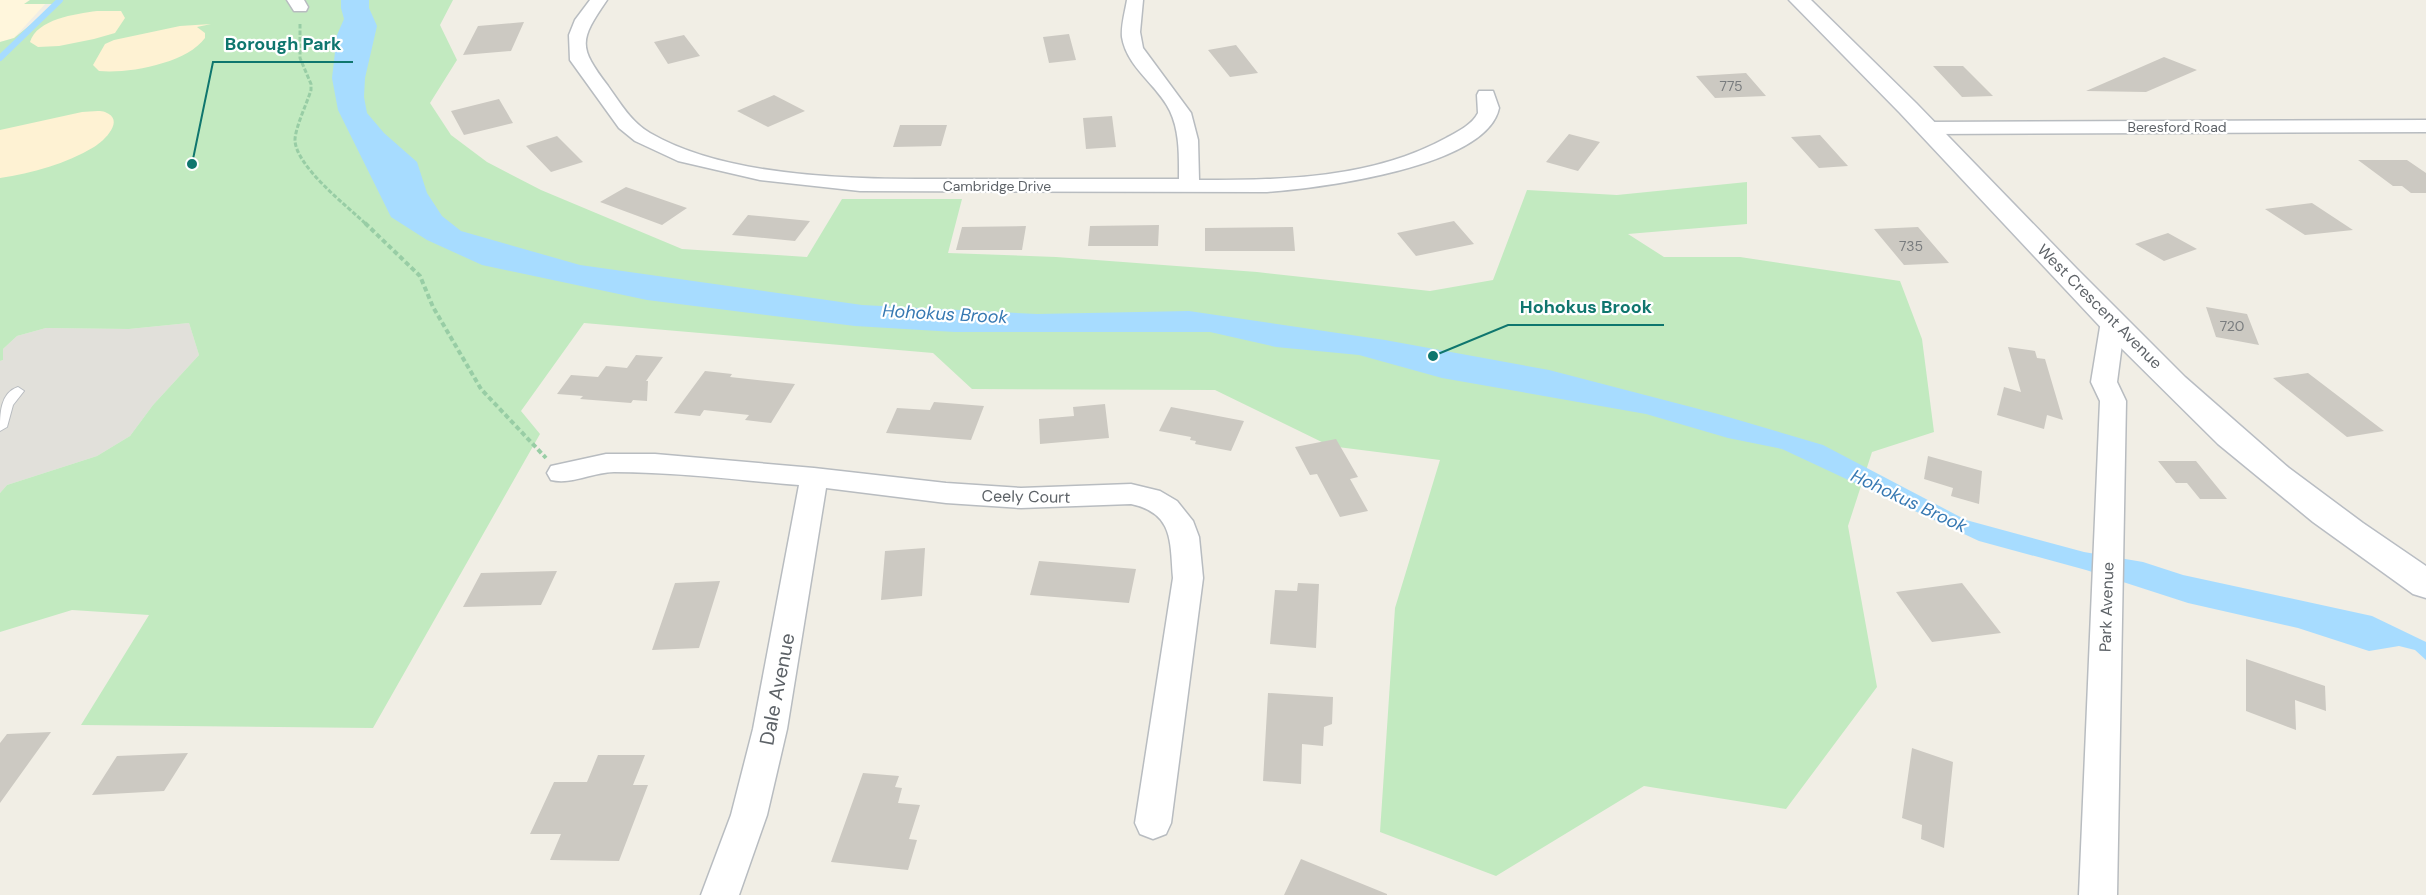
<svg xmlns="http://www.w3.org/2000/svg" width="2426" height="895" viewBox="0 0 2426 895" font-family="'DM Sans',sans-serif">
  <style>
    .commercial { fill: #fff6dc }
    .industrial { fill: #e1e0da }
    .green { fill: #c2eac0 }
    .sand { fill: #fef2d3 }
    .water { fill: #a7dcff }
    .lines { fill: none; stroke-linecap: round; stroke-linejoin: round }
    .stream { stroke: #a7dcff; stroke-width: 6 }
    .building { fill: #ccc9c2 }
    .lane-casing { stroke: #b8bcc0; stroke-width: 2 }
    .street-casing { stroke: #b8bcc0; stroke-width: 3 }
    .secondary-casing { stroke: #b9bdc3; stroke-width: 3 }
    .path-far1 { stroke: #98cda5; stroke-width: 3; stroke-dasharray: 4.5 2; stroke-linecap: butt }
    .path { stroke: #98cda5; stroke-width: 4; stroke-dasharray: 5 3; stroke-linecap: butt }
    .lane { fill: #fff; fill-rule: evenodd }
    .street { fill: #fff; fill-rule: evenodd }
    .secondary { fill: #fff; fill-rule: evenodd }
    .labels { text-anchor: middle; stroke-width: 4.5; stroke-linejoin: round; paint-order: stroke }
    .number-label { font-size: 14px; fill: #797c7e }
    .far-street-label { font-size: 14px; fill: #5d6267; stroke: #fff }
    .street-label { font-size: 16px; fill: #5d6267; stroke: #fff }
    .water-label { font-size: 18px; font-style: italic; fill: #3678b2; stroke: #fff }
    .near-street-label { font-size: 20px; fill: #5d6267; stroke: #fff }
    .leader { fill: none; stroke: #0f766e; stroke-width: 2 }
    .callout-dot { fill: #0f766e; stroke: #fff; stroke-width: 2 }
    .callout-label { font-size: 18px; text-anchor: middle; font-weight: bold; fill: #0f766e; stroke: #fff; stroke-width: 4.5; stroke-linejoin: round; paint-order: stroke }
  </style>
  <rect width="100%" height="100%" fill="#f1eee5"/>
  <!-- commercial -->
  <path class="commercial" d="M 0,0 L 30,0 L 26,3 L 48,1 L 14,38 L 0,42 Z"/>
  <!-- industrial -->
  <path class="industrial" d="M 189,323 L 199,355 L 153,405 L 130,436 L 97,456 L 7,485 L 0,493 L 0,361 L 3,360 L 3,349 L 17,336 L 46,328 L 129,329 Z"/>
  <!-- green -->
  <path class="green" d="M 30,0 L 453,0 L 440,25 L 457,60 L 430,103 L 451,135 L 487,162 L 541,190 L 682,249 L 807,257 L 842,199 L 962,199 L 948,253 L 1056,257 L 1257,272 L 1430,291 L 1493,280 L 1527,190 L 1617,195 L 1747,182 L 1747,224 L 1628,234 L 1664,257 L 1740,257 L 1900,281 L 1922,339 L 1934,432 L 1872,452 L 1848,526 L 1877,687 L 1786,809 L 1644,786 L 1496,876 L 1380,832 L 1395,608 L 1440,460 L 1330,446 L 1215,390 L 972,389 L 933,353 L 584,323 L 521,411 L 540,434 L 373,728 L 81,725 L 149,615 L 72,610 L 0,632 L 0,493 L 7,485 L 97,456 L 130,436 L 153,405 L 199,355 L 189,323 L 129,329 L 46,328 L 17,336 L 3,349 L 3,360 L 0,361 L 0,42 L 14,38 L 56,4 L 24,4 Z"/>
  <!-- sand -->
  <path class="sand" d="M 97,11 L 121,11 L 125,18 L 115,33 L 94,39 L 59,46 L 38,47 L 30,42 C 37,19 75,14 97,11 Z
    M 211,24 L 197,27 L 205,33 L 205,38 C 187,63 129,74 99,71 L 93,65 L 105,44 L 114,40 L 180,26 Z
    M 82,112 C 89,112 99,110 105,112 C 126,120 104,141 94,147 C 66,164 32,173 0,178 L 0,130 Z"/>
  <!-- water -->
  <path class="water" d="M 341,0 L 369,0 L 369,8 L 377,26 L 365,78 L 364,97 L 367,113 L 384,133 L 417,162 L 427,193 L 442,216 L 461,231 L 580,265 L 862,305 L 1037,314 L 1189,311 L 1385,340 L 1549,370 L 1718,414 L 1823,445 L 1966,520 L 2084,552 L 2143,562 L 2183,575 L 2372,616 L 2426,642 L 2426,660 L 2415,650 L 2399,646 L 2369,651 L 2298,628 L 2188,603 L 2086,570 L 1979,541 L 1782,449 L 1728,438 L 1646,414 L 1442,378 L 1359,355 L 1276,347 L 1210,332 L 955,332 L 855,326 L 647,300 L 482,265 L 427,240 L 391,217 L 338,110 L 332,78 L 337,35 L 344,19 L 341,8 Z"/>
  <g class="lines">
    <!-- stream -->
    <path class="stream" d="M 0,58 L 60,0"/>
  </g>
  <!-- building -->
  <path class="building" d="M 524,22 L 511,51 L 463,55 L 478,26 Z
    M 1069,34 L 1076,60 L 1049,63 L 1043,37 Z
    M 684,35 L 700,56 L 668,64 L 654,42 Z
    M 1236,45 L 1258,73 L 1230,77 L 1208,50 Z
    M 2164,57 L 2197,70 L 2146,92 L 2086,91 Z
    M 1933,66 L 1963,66 L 1993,96 L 1962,97 Z
    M 1746,73 L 1766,96 L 1715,98 L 1696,76 Z
    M 774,95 L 805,111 L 768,127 L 737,111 Z
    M 499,99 L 513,123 L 464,135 L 451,111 Z
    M 1112,116 L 1116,147 L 1086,149 L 1083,118 Z
    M 900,125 L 947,125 L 941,146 L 893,147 Z
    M 1569,134 L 1600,142 L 1578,171 L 1546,162 Z
    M 1820,135 L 1848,166 L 1819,168 L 1791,137 Z
    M 557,136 L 583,162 L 551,172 L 526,146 Z
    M 2358,160 L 2407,160 L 2426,173 L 2426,193 L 2411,193 L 2402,186 L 2393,186 Z
    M 626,187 L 687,208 L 662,225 L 600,202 Z
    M 2312,203 L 2353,230 L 2305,235 L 2265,209 Z
    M 748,215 L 810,221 L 795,241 L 732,235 Z
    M 1454,221 L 1474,244 L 1416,256 L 1397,233 Z
    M 1159,225 L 1158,246 L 1088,246 L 1090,226 Z
    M 1026,226 L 1022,250 L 956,250 L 962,227 Z
    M 1293,227 L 1295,251 L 1205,251 L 1205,228 Z
    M 1918,227 L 1949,263 L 1904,265 L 1874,229 Z
    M 2168,233 L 2197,249 L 2164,261 L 2135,244 Z
    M 2206,307 L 2247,314 L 2259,345 L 2216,337 Z
    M 2008,347 L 2035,351 L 2037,358 L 2045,359 L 2063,420 L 2047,415 L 2044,429 L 1997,415 L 2004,387 L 2021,392 Z
    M 636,355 L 663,357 L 646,381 L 648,381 L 647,401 L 633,400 L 631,403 L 580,399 L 583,396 L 557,394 L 571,375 L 598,377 L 606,366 L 627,368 Z
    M 705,371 L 732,374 L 730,377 L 795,384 L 771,423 L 745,420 L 749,415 L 704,410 L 700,416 L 674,413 Z
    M 2308,373 L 2384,431 L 2347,437 L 2273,378 Z
    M 934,402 L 984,406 L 971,440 L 886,433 L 897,408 L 930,410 Z
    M 1105,404 L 1109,438 L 1040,444 L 1039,419 L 1074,416 L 1073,407 Z
    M 1171,407 L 1244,421 L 1231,451 L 1195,444 L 1196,441 L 1190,440 L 1191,437 L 1159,431 Z
    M 1336,439 L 1358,477 L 1350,479 L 1368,511 L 1340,517 L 1317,474 L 1310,475 L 1295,447 Z
    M 1928,456 L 1982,471 L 1979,504 L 1951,496 L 1953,488 L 1924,479 Z
    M 2158,461 L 2196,461 L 2227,499 L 2200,499 L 2187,483 L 2176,483 Z
    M 925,548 L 922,596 L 881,600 L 885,551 Z
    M 1039,561 L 1136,569 L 1129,603 L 1030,595 Z
    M 557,571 L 541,605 L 463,607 L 481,573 Z
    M 720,581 L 699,648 L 652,650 L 675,583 Z
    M 1298,583 L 1319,584 L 1316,648 L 1270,644 L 1275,590 L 1297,591 Z
    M 1962,583 L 2001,633 L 1932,642 L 1896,592 Z
    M 2246,659 L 2325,686 L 2326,711 L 2295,700 L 2296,730 L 2246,711 Z
    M 1268,693 L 1333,697 L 1332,724 L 1324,727 L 1323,746 L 1302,744 L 1301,784 L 1263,781 Z
    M 51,732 L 0,803 L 0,743 L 7,734 Z
    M 1912,748 L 1953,762 L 1944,848 L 1921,839 L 1922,825 L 1902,818 Z
    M 188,753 L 164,791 L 92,795 L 117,756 Z
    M 598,755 L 645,755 L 633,785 L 648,785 L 619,861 L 550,860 L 561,834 L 530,834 L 554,782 L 587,782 Z
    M 863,773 L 899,776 L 895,787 L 902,788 L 898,803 L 920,805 L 909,839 L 917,840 L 908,870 L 831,862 Z
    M 1301,859 L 1387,894 L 1387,895 L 1284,895 Z"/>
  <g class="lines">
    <defs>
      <path id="lane" d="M 18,387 L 24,391 L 13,405 L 7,427 L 0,431 C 0,414 0,393 18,387 Z"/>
      <path id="street" d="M 287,0 L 304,0 L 308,7 L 306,11 L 294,11 Z
        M 590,0 L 607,0 C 579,41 578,46 608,86 C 620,103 632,123 650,133 C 734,182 875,179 970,179 C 1040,179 1109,179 1179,179 C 1179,157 1180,132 1170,111 C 1157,84 1127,68 1122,37 C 1121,25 1125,12 1127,0 L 1143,0 L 1140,32 L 1143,48 L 1191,113 L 1198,140 L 1199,180 C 1282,180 1371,179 1446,138 C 1457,132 1472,125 1478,113 L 1477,95 L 1479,91 L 1493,91 L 1499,108 C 1487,168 1317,188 1267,192 L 860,191 L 760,180 L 678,161 L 635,141 L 619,128 L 570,60 L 569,35 L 575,20 Z
        M 2426,120 L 2426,132 L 1929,134 L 1922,132 L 1919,128 L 1922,124 L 1929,122 Z
        M 2113,314 L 2122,316 L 2125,321 L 2117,382 L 2126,401 L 2117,895 L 2079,895 L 2100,401 L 2091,382 L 2101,321 L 2104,316 Z
        M 606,454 L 655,454 L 814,468 L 946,483 L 1021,488 L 1131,484 L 1160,491 L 1177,501 L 1193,521 L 1199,537 L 1203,578 L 1171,823 L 1166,834 L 1153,839 L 1140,834 L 1135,823 L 1173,578 C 1170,542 1174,513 1131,504 L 1021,508 L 946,503 L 826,488 L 787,729 L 767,815 L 739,895 L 701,895 L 731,815 L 753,729 L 799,485 C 737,480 676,472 614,472 C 593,472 572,485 551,480 L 547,473 L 551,466 Z"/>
      <path id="secondary" d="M 1789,0 L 1811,0 L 1916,103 L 2077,269 L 2185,377 L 2289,468 L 2363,523 L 2426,566 L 2426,598 L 2413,594 L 2313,522 L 2218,444 L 2109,336 L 1900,113 Z"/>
    </defs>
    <!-- lane casing -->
    <use href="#lane" class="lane-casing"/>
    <!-- street casing -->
    <use href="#street" class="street-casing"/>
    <!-- secondary casing -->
    <use href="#secondary" class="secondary-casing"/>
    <!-- path-far1 -->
    <path class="path-far1" d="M 300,24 L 300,58 L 311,84 L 311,90 C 307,103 296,126 295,139 C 294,165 348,207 366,224"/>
    <!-- path -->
    <path class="path" d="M 365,223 L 420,276 L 433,307 L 481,389 L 546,458"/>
    <!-- lane -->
    <use href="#lane" class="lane"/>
    <!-- street -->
    <use href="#street" class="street"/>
    <!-- secondary -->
    <use href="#secondary" class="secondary"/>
  </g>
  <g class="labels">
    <!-- number labels -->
    <g class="number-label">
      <text x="1731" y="91">775</text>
      <text x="1911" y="251">735</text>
      <text x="2232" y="331">720</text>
    </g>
    <!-- far-street labels -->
    <g class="far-street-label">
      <text x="2177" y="132">Beresford Road</text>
      <text x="997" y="191">Cambridge Drive</text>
    </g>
    <!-- street labels -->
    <g class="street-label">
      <text transform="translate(2100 306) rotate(45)" y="6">West Crescent Avenue</text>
      <text transform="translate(1026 496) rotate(1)" y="6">Ceely Court</text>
      <text transform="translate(2106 607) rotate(-88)" y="6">Park Avenue</text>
    </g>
    <!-- water labels -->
    <g class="water-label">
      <text transform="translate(945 314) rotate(3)" y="6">Hohokus Brook</text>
      <text transform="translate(1909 501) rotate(25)" y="6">Hohokus Brook</text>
    </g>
    <!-- near-street labels -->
    <g class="near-street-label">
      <text transform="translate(777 689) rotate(-79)" y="7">Dale Avenue</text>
    </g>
  </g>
  <!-- callouts -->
  <path class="leader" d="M192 164L213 62H353M1433 356L1508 325H1664"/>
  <g class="callout-dot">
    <circle cx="192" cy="164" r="6"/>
    <circle cx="1433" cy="356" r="6"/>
  </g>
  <g class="callout-label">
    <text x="283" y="50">Borough Park</text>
    <text x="1586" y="313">Hohokus Brook</text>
  </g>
</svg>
